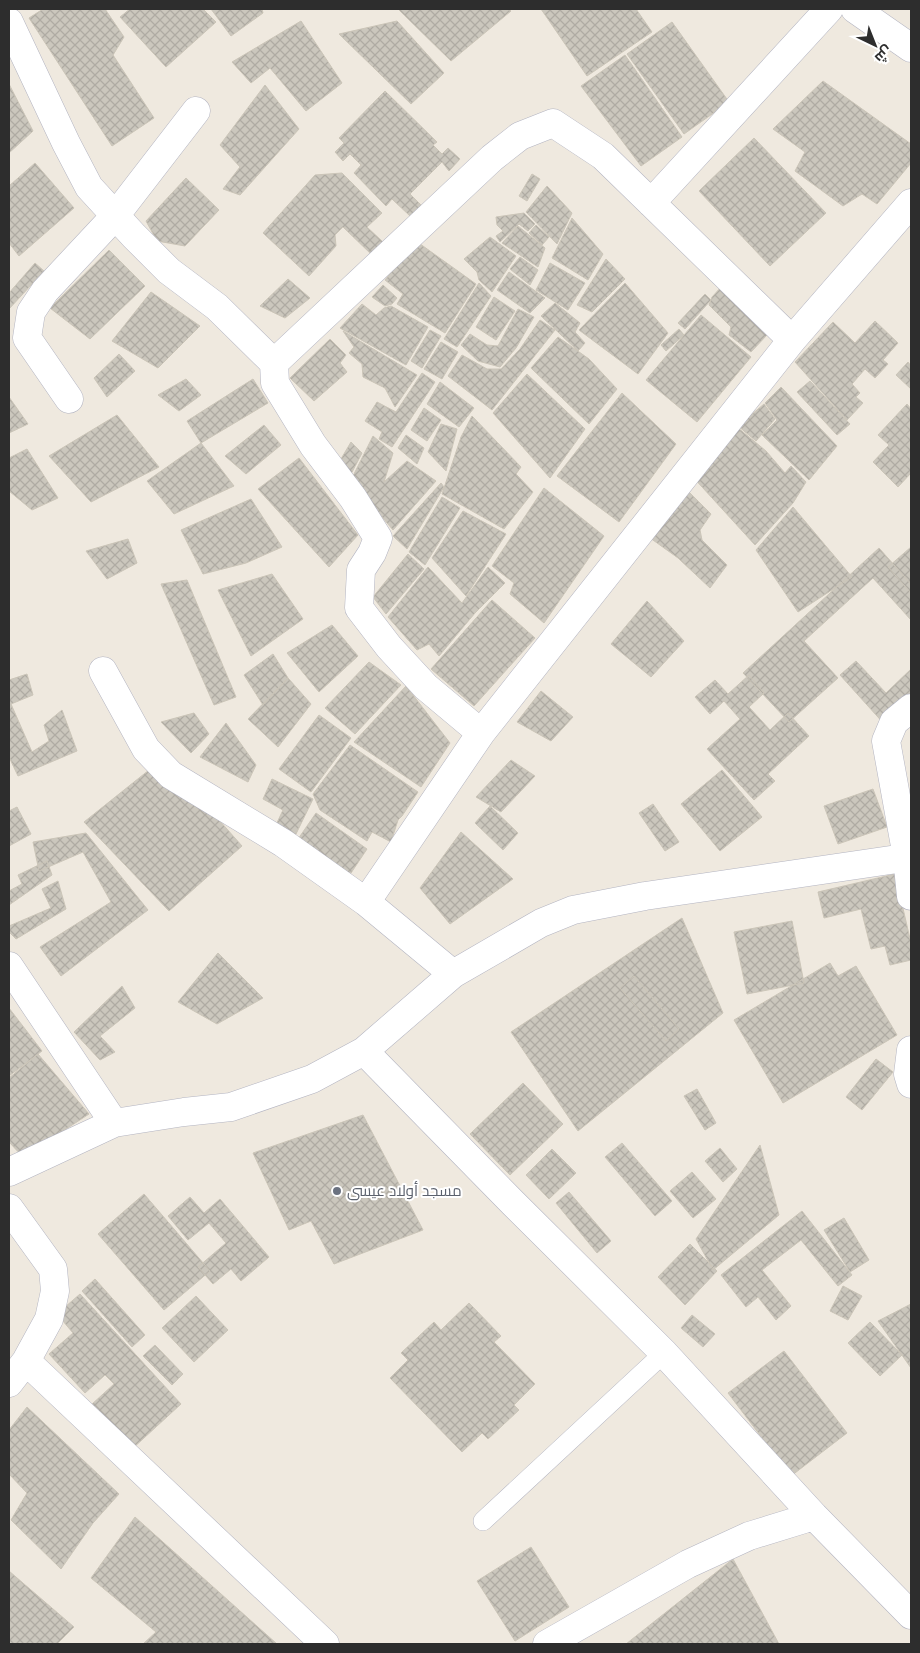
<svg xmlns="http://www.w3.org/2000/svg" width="920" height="1653" viewBox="0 0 920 1653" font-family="Montserrat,Cairo,sans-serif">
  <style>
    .building { fill: url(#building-cross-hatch); stroke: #cbc5b8 }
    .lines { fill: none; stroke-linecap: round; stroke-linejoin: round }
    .lane-casing { stroke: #b3b4c1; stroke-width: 20 }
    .street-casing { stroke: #b3b4c1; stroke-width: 29 }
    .secondary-casing { stroke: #b3b4c1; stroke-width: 29 }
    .lane { stroke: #fff; stroke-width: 19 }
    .street { stroke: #fff; stroke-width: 28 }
    .secondary { stroke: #fff; stroke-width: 28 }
    .worship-dot { fill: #6b7280; stroke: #fff; stroke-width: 2 }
    .labels { text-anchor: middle; stroke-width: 4; stroke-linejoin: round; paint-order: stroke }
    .worship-label { font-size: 15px; fill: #5b616d; stroke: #fff; text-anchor: start }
  </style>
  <defs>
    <pattern id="building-cross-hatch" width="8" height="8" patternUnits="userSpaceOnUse" patternTransform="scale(1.25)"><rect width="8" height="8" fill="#cbc7bd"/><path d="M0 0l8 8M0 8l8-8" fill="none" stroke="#afaba3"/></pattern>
  </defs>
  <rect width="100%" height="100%" fill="#efe9df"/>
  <!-- building -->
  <path class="building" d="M 43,9 L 105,9 L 124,37 L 113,55 L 154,118 L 112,146 L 29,18 Z
    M 130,9 L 203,9 L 216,22 L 166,67 L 120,17 Z
    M 211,9 L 262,9 L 263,13 L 231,36 Z
    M 398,9 L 508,9 L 511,11 L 451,61 Z
    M 541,9 L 636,9 L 652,32 L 587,76 Z
    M 301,21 L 342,83 L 306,111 L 270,68 L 251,83 L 232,62 Z
    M 397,21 L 444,73 L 411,104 L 339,34 Z
    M 672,22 L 729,102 L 684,134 L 627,54 Z
    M 625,55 L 682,137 L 641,166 L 581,86 Z
    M 823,81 L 911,144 L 911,163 L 877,204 L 862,194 L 843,206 L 795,171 L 805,152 L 773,129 Z
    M 9,84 L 33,131 L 9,153 Z
    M 265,85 L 299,129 L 240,195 L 223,189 L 240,167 L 220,145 Z
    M 385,91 L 437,142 L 433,145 L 442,154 L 448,148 L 460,159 L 449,171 L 442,162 L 410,194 L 421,205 L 410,216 L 392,199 L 386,206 L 354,173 L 361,165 L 350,154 L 343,161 L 335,152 L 344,143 L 339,138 Z
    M 754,138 L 826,213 L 770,266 L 699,191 Z
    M 35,163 L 74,208 L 19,256 L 9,243 L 9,186 Z
    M 342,173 L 382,213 L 367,227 L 384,243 L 372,255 L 343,227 L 335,235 L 336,246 L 309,276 L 263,233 L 315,175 Z
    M 532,174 L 540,179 L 527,201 L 519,196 Z
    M 186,178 L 219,210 L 185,246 L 157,241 L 146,221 Z
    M 547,186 L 572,213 L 557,244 L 526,212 Z
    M 524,213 L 535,224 L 528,231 L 519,224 L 500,242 L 496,236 L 503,231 L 497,225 L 496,217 Z
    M 572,218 L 603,254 L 588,280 L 552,258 Z
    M 536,225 L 549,237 L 542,245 L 529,233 Z
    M 518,226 L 545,248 L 538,267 L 502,243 Z
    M 490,237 L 516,256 L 492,292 L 479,280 L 477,272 L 464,259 Z
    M 416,241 L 476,284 L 445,333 L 397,304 L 403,294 L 385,280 Z
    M 109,250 L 145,286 L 90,339 L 50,308 Z
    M 520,257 L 538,270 L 530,285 L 510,269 Z
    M 606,259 L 625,279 L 592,312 L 577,305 Z
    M 35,263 L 44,271 L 9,309 L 9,293 Z
    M 550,263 L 585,283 L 568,310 L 536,290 Z
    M 509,272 L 545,298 L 530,313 L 497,290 Z
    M 288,279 L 310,298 L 285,318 L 260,306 Z
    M 479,283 L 491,296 L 457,347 L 444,339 Z
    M 625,283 L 668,333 L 638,374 L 579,330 Z
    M 383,285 L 397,298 L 392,304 L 385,306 L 372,297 Z
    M 722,286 L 767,335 L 751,352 L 729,335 L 731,327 L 709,305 L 712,297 Z
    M 151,292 L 200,326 L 158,368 L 112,341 Z
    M 705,294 L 711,300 L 685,329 L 678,323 Z
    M 494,297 L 515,311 L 496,340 L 476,327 Z
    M 555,303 L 580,323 L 575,332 L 585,343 L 578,351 L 541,316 Z
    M 362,304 L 376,315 L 384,308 L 391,306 L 428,327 L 406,365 L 340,328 Z
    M 518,309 L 534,317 L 516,348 L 500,367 L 478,361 L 461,345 L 470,334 L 487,345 L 498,346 Z
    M 701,315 L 751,357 L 697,422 L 646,380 Z
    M 540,320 L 555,330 L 492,410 L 448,376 L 462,355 L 487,369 L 501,369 L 520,349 Z
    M 875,321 L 898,343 L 883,360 L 888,364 L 875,378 L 865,369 L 852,384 L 860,393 L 856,397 L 863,403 L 847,420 L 795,362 L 833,322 L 855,343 Z
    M 679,329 L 684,335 L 666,351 L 661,345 Z
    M 430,330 L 441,336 L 422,368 L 411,361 Z
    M 343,331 L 417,375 L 395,407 L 385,388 L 363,377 L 362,364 L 349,353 L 354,347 Z
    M 558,337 L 589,359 L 617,389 L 589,424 L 531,368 Z
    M 330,339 L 346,355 L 340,363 L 347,372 L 314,401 L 290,378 Z
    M 441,342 L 458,352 L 442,379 L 424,369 Z
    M 119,354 L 135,371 L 107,397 L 94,378 Z
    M 908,362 L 911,366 L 911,389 L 896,375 Z
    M 422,373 L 435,382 L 392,447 L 379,439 L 382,432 L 365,421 L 377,402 L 396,412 Z
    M 527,374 L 585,429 L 550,478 L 493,413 Z
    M 186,379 L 201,395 L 179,411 L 158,395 Z
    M 253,379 L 268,403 L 201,443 L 187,421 Z
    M 810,381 L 850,424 L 837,435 L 797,392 Z
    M 440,382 L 474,408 L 459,427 L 427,404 Z
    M 781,387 L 837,446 L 809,480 L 762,435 L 777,420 L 765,403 Z
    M 622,393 L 676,444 L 619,522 L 557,476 Z
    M 9,397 L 28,424 L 9,433 Z
    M 764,404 L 775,419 L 756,441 L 738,426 Z
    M 907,404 L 911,409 L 911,473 L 898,487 L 873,462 L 889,445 L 878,435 Z
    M 424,408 L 441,420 L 427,441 L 411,430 Z
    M 117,415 L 159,467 L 91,502 L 49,456 Z
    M 472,416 L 521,467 L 516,474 L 533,492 L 504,529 L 442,494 L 461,437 Z
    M 441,424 L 457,429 L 446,471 L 428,452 Z
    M 264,425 L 281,445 L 246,474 L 225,456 Z
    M 737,427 L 766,451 L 785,473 L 791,466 L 806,482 L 793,503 L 755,545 L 692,476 Z
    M 406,435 L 424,448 L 417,464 L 398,448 Z
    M 373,436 L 393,453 L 384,482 L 407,461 L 436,481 L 393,530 L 351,480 Z
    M 351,442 L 362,453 L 350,476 L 338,464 Z
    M 201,443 L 234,486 L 174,514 L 147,481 Z
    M 27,449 L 58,498 L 32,510 L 9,491 L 9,458 Z
    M 299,458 L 358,535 L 329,567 L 258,489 Z
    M 441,483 L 444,487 L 407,549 L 393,536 Z
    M 683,486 L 711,514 L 700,530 L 702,540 L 727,565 L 710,588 L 678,558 L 646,535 Z
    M 544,488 L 604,536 L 544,623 L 510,594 L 514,583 L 492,566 Z
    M 442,497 L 460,508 L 425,565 L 409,552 Z
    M 251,499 L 282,547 L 246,563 L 203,574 L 181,530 Z
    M 793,507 L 852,577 L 798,612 L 756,550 Z
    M 463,511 L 506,534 L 466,596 L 432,558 Z
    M 128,539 L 137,563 L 107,579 L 86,551 Z
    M 911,547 L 911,593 L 888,567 Z
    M 879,548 L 911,584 L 911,620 L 873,578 L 804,641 L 838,678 L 789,722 L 743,673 Z
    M 408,554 L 424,569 L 386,614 L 373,597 Z
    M 428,567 L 462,603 L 488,567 L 505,583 L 475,613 L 439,656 L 429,644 L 417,650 L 388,617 Z
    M 272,574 L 303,619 L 251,656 L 218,590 Z
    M 187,580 L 236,697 L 214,705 L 161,584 Z
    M 492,600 L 535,638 L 474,706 L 431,669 Z
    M 647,601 L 684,641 L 651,677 L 611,644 Z
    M 332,625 L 358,656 L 319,692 L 287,653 Z
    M 273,654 L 288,678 L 263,705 L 244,675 Z
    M 856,661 L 886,693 L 911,669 L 911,703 L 886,726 L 840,675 Z
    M 369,662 L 401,685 L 355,734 L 325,708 Z
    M 27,674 L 33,695 L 11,704 L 32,752 L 49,741 L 44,725 L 62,710 L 77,751 L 18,776 L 9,757 L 9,680 Z
    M 749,675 L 764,693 L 749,707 L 770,730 L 788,713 L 809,736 L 768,774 L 775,781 L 754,800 L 707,749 L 740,719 L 724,701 L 710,714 L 695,697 L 715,680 L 728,694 Z
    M 288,678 L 311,704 L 278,747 L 248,719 Z
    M 406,686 L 450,743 L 421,787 L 354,742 Z
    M 541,691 L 573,717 L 551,741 L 517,722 Z
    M 194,713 L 209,734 L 191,753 L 161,722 Z
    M 319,715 L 351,738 L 311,792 L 279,769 Z
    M 226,723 L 256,765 L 248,782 L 200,757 Z
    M 350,745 L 418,792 L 402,816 L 398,820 L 391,842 L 372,832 L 367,841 L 320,810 L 313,794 Z
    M 164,758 L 242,846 L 169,911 L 84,822 Z
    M 511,760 L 535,776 L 501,812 L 476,797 Z
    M 722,770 L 762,817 L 720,851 L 681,804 Z
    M 272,779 L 313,799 L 295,836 L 275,827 L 283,810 L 263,799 Z
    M 873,789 L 887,827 L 838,844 L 824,806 Z
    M 653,804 L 679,842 L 665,851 L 639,813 Z
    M 490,806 L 518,833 L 503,850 L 475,823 Z
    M 17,807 L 31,834 L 9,846 L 9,811 Z
    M 316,813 L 367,849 L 347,879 L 296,842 Z
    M 461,832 L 513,879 L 450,924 L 420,888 Z
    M 86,833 L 148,910 L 61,976 L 40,947 L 111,902 L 83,852 L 39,871 L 33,842 Z
    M 47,861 L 52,875 L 9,905 L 9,891 L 22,884 L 18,875 Z
    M 895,874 L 911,943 L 911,960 L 890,965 L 885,946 L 871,949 L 861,909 L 824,918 L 818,892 Z
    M 58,881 L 66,909 L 16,939 L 9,932 L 9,926 L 51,908 L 42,889 Z
    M 682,918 L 723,1013 L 578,1131 L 511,1032 Z
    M 792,921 L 804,983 L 747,994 L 734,932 Z
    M 218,953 L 263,998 L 217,1024 L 178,1002 Z
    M 830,963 L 838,976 L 856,966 L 897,1035 L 783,1103 L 734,1020 Z
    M 634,976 L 679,1029 L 666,1041 L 620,988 Z
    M 122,986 L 135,1008 L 100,1036 L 115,1052 L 100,1060 L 74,1032 Z
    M 9,1008 L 42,1051 L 9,1076 Z
    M 38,1054 L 89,1114 L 23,1157 L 9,1142 L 9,1078 Z
    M 876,1059 L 893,1072 L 862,1110 L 846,1097 Z
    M 523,1083 L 563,1124 L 510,1175 L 470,1134 Z
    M 697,1089 L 716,1123 L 705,1130 L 684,1096 Z
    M 363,1115 L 423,1230 L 334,1264 L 311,1221 L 289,1230 L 253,1153 Z
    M 622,1143 L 672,1201 L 655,1216 L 605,1157 Z
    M 760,1145 L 779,1215 L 713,1270 L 696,1239 Z
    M 720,1148 L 737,1169 L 723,1182 L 705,1161 Z
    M 552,1149 L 576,1173 L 549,1199 L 526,1175 Z
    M 692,1172 L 716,1199 L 693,1218 L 670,1191 Z
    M 569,1192 L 611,1241 L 597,1253 L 556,1203 Z
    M 144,1194 L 210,1271 L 164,1310 L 98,1234 Z
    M 190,1197 L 204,1213 L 220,1199 L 269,1257 L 241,1281 L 231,1269 L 213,1284 L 198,1267 L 226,1243 L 209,1223 L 188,1240 L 168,1216 Z
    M 802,1211 L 852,1275 L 838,1286 L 801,1240 L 762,1270 L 791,1306 L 776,1320 L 758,1297 L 746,1307 L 721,1275 Z
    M 844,1218 L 869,1260 L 850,1272 L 824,1230 Z
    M 690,1244 L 717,1271 L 685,1305 L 658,1277 Z
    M 95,1279 L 145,1335 L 132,1347 L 82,1291 Z
    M 843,1286 L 862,1296 L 848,1320 L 830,1311 Z
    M 80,1294 L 181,1404 L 132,1449 L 91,1405 L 114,1384 L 105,1375 L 85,1393 L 49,1354 L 73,1333 L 57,1314 Z
    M 196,1296 L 228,1330 L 194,1362 L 162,1328 Z
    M 469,1303 L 501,1336 L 494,1342 L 535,1384 L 514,1405 L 519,1410 L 488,1439 L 482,1433 L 462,1452 L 390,1378 L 408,1360 L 401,1353 L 434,1322 L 441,1330 Z
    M 911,1304 L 911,1368 L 878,1321 Z
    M 692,1315 L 715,1334 L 703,1347 L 681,1328 Z
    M 870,1322 L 902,1355 L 880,1376 L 848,1343 Z
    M 155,1345 L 183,1374 L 172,1385 L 143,1356 Z
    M 784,1351 L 847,1433 L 791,1476 L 728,1393 Z
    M 27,1407 L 119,1494 L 93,1523 L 61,1569 L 11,1520 L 27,1493 L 9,1474 L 9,1430 Z
    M 135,1517 L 277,1644 L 143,1644 L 156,1632 L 91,1578 Z
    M 531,1547 L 569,1607 L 515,1641 L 477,1581 Z
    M 733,1559 L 779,1644 L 626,1644 Z
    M 9,1571 L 74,1627 L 57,1644 L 9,1644 Z"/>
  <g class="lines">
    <defs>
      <path id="lane" d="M 483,1521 L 664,1353"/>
      <path id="street" d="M 9,22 L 66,143 L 89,187 L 134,236 L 169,271 L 217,307 L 274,363 L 275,383 L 313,445 L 353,498 L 378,538 L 372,553 L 361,570 L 359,608 L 389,647 L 426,687 L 481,733 L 366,902
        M 651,203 L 829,9
        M 274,363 L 492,158 L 520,136 L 553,123 L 603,156 L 792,340
        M 69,399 L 27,338 L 31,312 L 45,291 L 115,216 L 196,111
        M 103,671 L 146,749 L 171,775 L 283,843 L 366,902 L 453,974
        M 911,708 L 894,722 L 886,741 L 907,857 L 911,896
        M 481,733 L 792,340 L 911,203
        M 911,857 L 645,896 L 573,910 L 541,923 L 453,974 L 364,1051 L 513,1203 L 664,1353 L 814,1516 L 911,1615
        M 9,966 L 114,1123
        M 911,1050 L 908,1074 L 911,1084
        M 9,1172 L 114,1123 L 184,1112 L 231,1107 L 312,1079 L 364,1051
        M 9,1208 L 53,1269 L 55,1291 L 49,1319 L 26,1361 L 325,1644
        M 9,1383 L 26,1361
        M 547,1644 L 688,1564 L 749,1536 L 814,1516"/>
      <path id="secondary" d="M 855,9 L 911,48"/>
    </defs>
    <!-- lane casing -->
    <use href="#lane" class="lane-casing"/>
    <!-- street casing -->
    <use href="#street" class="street-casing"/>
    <!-- secondary casing -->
    <use href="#secondary" class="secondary-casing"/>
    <!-- lane -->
    <use href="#lane" class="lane"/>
    <!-- street -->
    <use href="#street" class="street"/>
    <!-- secondary -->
    <use href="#secondary" class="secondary"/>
  </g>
  <!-- markers -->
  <circle class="worship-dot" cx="337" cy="1191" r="5"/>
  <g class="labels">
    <!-- worship labels -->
    <g class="worship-label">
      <text x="347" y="1196">مسجد أولاد عيسى</text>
    </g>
  </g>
  <!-- border -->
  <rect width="920" height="1653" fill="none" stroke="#2d2d2d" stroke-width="20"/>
  <!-- north arrow -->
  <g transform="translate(875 45) rotate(137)" stroke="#ffffff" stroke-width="4" paint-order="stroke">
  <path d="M0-4L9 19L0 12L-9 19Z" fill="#2d2d2d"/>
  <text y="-8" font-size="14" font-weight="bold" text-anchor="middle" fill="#2d2d2d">ش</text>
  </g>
</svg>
